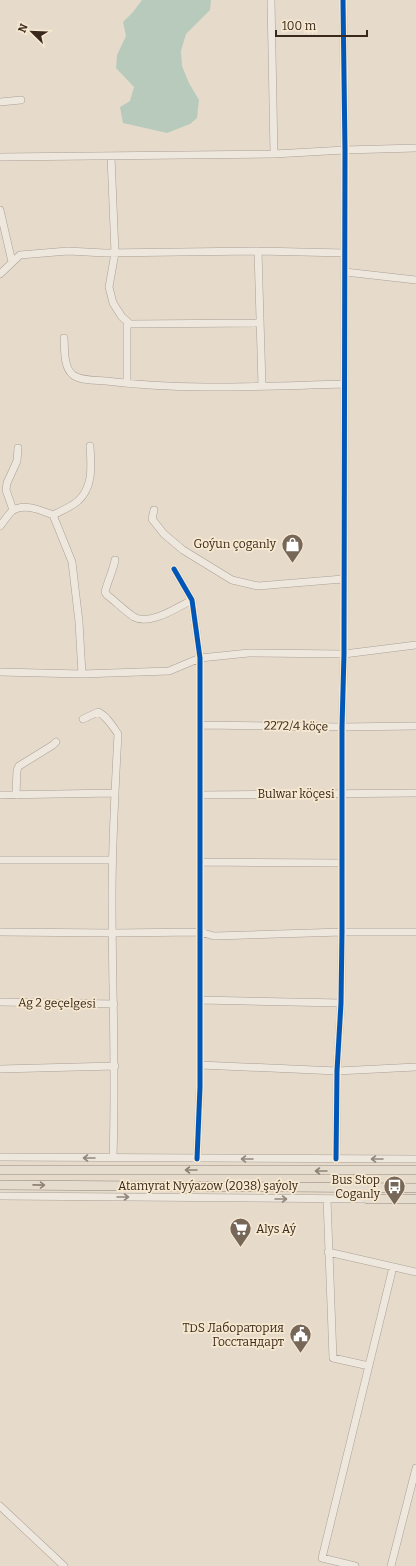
<svg xmlns="http://www.w3.org/2000/svg" width="416" height="1566" viewBox="0 0 416 1566" font-family="Bitter,serif">
  <style>
    .water { fill: #b7cabc }
    .lines { fill: none; stroke-linecap: round; stroke-linejoin: round }
    .minor-casing { stroke: #aba095; stroke-width: 8 }
    .major-casing { stroke: #90867b; stroke-width: 10 }
    .minor { stroke: #ede7de; stroke-width: 7 }
    .major { stroke: #e5dcce; stroke-width: 9 }
    .cycleway-casing { stroke: #f7e8d0; stroke-width: 8 }
    .cycleway { stroke: #0057b8; stroke-width: 5 }
    .oneway { stroke: #93887d }
    .oneway2 { stroke: #8f8275 }
    .labels { text-anchor: middle; stroke-width: 3.5; stroke-linejoin: round; paint-order: stroke }
    .poi-label { font-size: 12px; fill: #39281c; stroke: #f7e8d0; text-anchor: end }
    .street-label { font-size: 12px; fill: #39281c; stroke: #f7e8d0 }
  </style>
  <rect width="100%" height="100%" fill="#e6dbcb"/>
  <!-- water -->
  <path class="water" d="M 142,0 L 211,0 L 210,10 L 186,34 L 181,51 L 182,66 L 189,83 L 199,100 L 197,118 L 190,124 L 167,133 L 123,123 L 120,107 L 130,101 L 134,87 L 116,68 L 117,55 L 126,36 L 123,22 L 133,12 Z"/>
  <g class="lines">
    <defs>
      <path id="minor" d="M 271,0 L 274,154
        M 0,102 L 21,100
        M 111,156 L 115,253 L 109,287 L 113,303 L 122,317 L 130,324 L 260,323
        M 0,157 L 274,154 L 345,150 L 416,148
        M 0,210 L 12,262
        M 258,251 L 262,386
        M 345,272 L 416,280
        M 0,274 L 20,255 L 68,251 L 105,253 L 258,251 L 345,253
        M 64,338 C 65,349 63,367 73,375 C 81,381 96,380 106,381 C 185,391 265,386 344,384
        M 127,383 L 127,322
        M 13,510 L 6,490 L 7,483 L 17,461 L 18,448
        M 154,510 L 152,519 L 164,534 L 183,550 L 232,580 L 258,586 L 343,579
        M 53,515 L 72,562 L 79,622 L 82,674
        M 0,526 C 4,521 8,515 12,511 C 24,502 42,511 53,515 C 61,511 71,507 78,501 C 94,486 91,465 90,446
        M 115,560 C 113,571 108,580 105,592 L 107,595 C 116,602 125,611 134,617 C 150,626 178,607 192,600
        M 174,569 L 192,600 L 200,658 L 200,1087 L 197,1159
        M 0,672 L 82,674 L 169,671 L 200,658 L 249,653 L 344,654 L 416,645
        M 83,719 L 98,712 C 107,716 113,727 118,734 C 115,788 112,843 112,897 C 112,984 116,1071 113,1158
        M 200,725 L 342,727 L 416,726
        M 0,795 L 115,793
        M 16,795 L 17,770 L 19,766 L 53,745 L 56,742
        M 200,795 L 416,793
        M 0,860 L 113,860
        M 200,862 L 341,863
        M 0,932 L 113,933 L 200,932 L 214,936 L 342,932 L 416,932
        M 200,1000 L 341,1003
        M 0,1002 L 114,1004
        M 200,1065 L 337,1071 L 416,1067
        M 0,1069 L 115,1066
        M 0,1157 L 416,1159
        M 336,1159 L 337,1071 L 341,1003 L 342,932 L 342,727 L 344,654 L 345,150 L 343,0
        M 0,1196 L 366,1199
        M 327,1199 L 333,1358 L 369,1366
        M 328,1252 L 416,1272
        M 0,1506 L 64,1566
        M 355,1566 L 322,1558 L 393,1267
        M 391,1566 L 416,1468"/>
      <path id="major" d="M 0,1170 L 416,1170
        M 0,1185 L 416,1188
        M 344,1188 L 368,1199 L 416,1199"/>
    </defs>
    <!-- minor casing -->
    <use href="#minor" class="minor-casing"/>
    <!-- major casing -->
    <use href="#major" class="major-casing"/>
    <!-- minor -->
    <use href="#minor" class="minor"/>
    <!-- major -->
    <use href="#major" class="major"/>
    <defs>
      <path id="cycleway" d="M 174,569 L 192,600 L 200,658 L 200,1087 L 197,1159
        M 336,1159 L 337,1071 L 341,1003 L 342,932 L 342,727 L 344,654 L 345,150 L 343,0"/>
    </defs>
    <!-- cycleway casing -->
    <use href="#cycleway" class="cycleway-casing"/>
    <!-- cycleway -->
    <use href="#cycleway" class="cycleway"/>
  </g>
  <!-- one-way arrows -->
  <defs><path id="oneway-shaft" d="M-6 0H5M1.5-3L5.5 0L1.5 3" fill="none" stroke-width="1.6" stroke-linecap="round" stroke-linejoin="round"/></defs>
  <g class="oneway">
    <use href="#oneway-shaft" transform="translate(89 1158) rotate(-180)"/>
    <use href="#oneway-shaft" transform="translate(247 1159) rotate(180)"/>
    <use href="#oneway-shaft" transform="translate(377 1159) rotate(-180)"/>
    <use href="#oneway-shaft" transform="translate(123 1197)"/>
    <use href="#oneway-shaft" transform="translate(281 1199)"/>
  </g>
  <g class="oneway2">
    <use href="#oneway-shaft" transform="translate(191 1170) rotate(-180)"/>
    <use href="#oneway-shaft" transform="translate(321 1171) rotate(-180)"/>
    <use href="#oneway-shaft" transform="translate(39 1185) rotate(1)"/>
  </g>
  <!-- icons -->
  <defs>
    <symbol id="shop-pin" viewBox="-11 -11 22 30"><path d="M0 17L-7.5 6A9.5 9.5 0 1 1 7.5 6Z" fill="#766759" stroke="#f7e8d0"/><path d="M-5-2.5h2.3a2.7 3.5 0 0 1 5.4 0H5L5.5 6h-11ZM-1.5-2.5h3a1.5 2.3 0 0 0-3 0Z" fill="#fff"/></symbol>
    <symbol id="bus-pin" viewBox="-11 -11 22 30"><path d="M0 17L-7.5 6A9.5 9.5 0 1 1 7.5 6Z" fill="#766759" stroke="#f7e8d0"/><path d="M-5-6H5V4H4V6H2V4H-2V6H-4V4H-5ZM-3.5-4V0h7V-4ZM-3.5 1.2v1.5H-2V1.2ZM2 1.2v1.5H3.5V1.2Z" fill="#fff"/></symbol>
    <symbol id="supermarket-pin" viewBox="-11 -11 22 30"><path d="M0 17L-7.5 6A9.5 9.5 0 1 1 7.5 6Z" fill="#766759" stroke="#f7e8d0"/><path d="M-6-5.5h2.5l.6 2H6L4.5 2H-2.5L-4.4-4H-6ZM-1.5 3.2a1.3 1.3 0 1 0 .1 0ZM3 3.2a1.3 1.3 0 1 0 .1 0Z" fill="#fff"/></symbol>
    <symbol id="civic-pin" viewBox="-11 -11 22 30"><path d="M0 17L-7.5 6A9.5 9.5 0 1 1 7.5 6Z" fill="#766759" stroke="#f7e8d0"/><path d="M-.6-6.5H3V-4.5H.6V-3L4-1V1h2V6H-6V1h2V-1L-.6-3ZM-1.2 2.5V6h2.4V2.5Z" fill="#fff"/></symbol>
  </defs>
  <g fill-rule="evenodd">
    <use href="#shop-pin" x="280" y="532" width="25" height="34"/>
    <use href="#bus-pin" x="382" y="1174" width="25" height="34"/>
    <use href="#supermarket-pin" x="228" y="1216" width="25" height="34"/>
    <use href="#civic-pin" x="288" y="1322" width="25" height="34"/>
  </g>
  <g class="labels">
    <!-- poi labels -->
    <g class="poi-label">
      <text x="276" y="548">Goýun çoganly</text>
      <text x="380" y="1184">Bus Stop<tspan x="380" dy="14">Coganly</tspan></text>
      <text x="256" y="1233" text-anchor="start">Alys Aý</text>
      <text x="284" y="1332">TDS Лаборатория<tspan x="284" dy="14">Госстандарт</tspan></text>
    </g>
    <!-- street labels -->
    <g class="street-label">
      <text transform="translate(296 726) rotate(1)" y="4">2272/4 köçe</text>
      <text x="296" y="798">Bulwar köçesi</text>
      <text transform="translate(57 1003) rotate(1)" y="4">Ag 2 geçelgesi</text>
      <text x="208" y="1190">Atamyrat Nyýazow (2038) şaýoly</text>
    </g>
  </g>
  <!-- north arrow -->
  <g transform="translate(32 32) rotate(293)" stroke="#f7e8d0" stroke-width="3" paint-order="stroke">
  <path d="M0-3L7 15L0 10L-7 15Z" fill="#39281c"/>
  <text y="-6" font-size="11" font-weight="bold" text-anchor="middle" fill="#39281c">N</text>
  </g>
  <!-- scale -->
  <path d="M276 30v6h91v-6" fill="none" stroke="#39281c" stroke-width="2"/>
  <text x="282" y="30" font-size="12" fill="#39281c" stroke="#f7e8d0" stroke-width="3" paint-order="stroke">100 m</text>
</svg>
